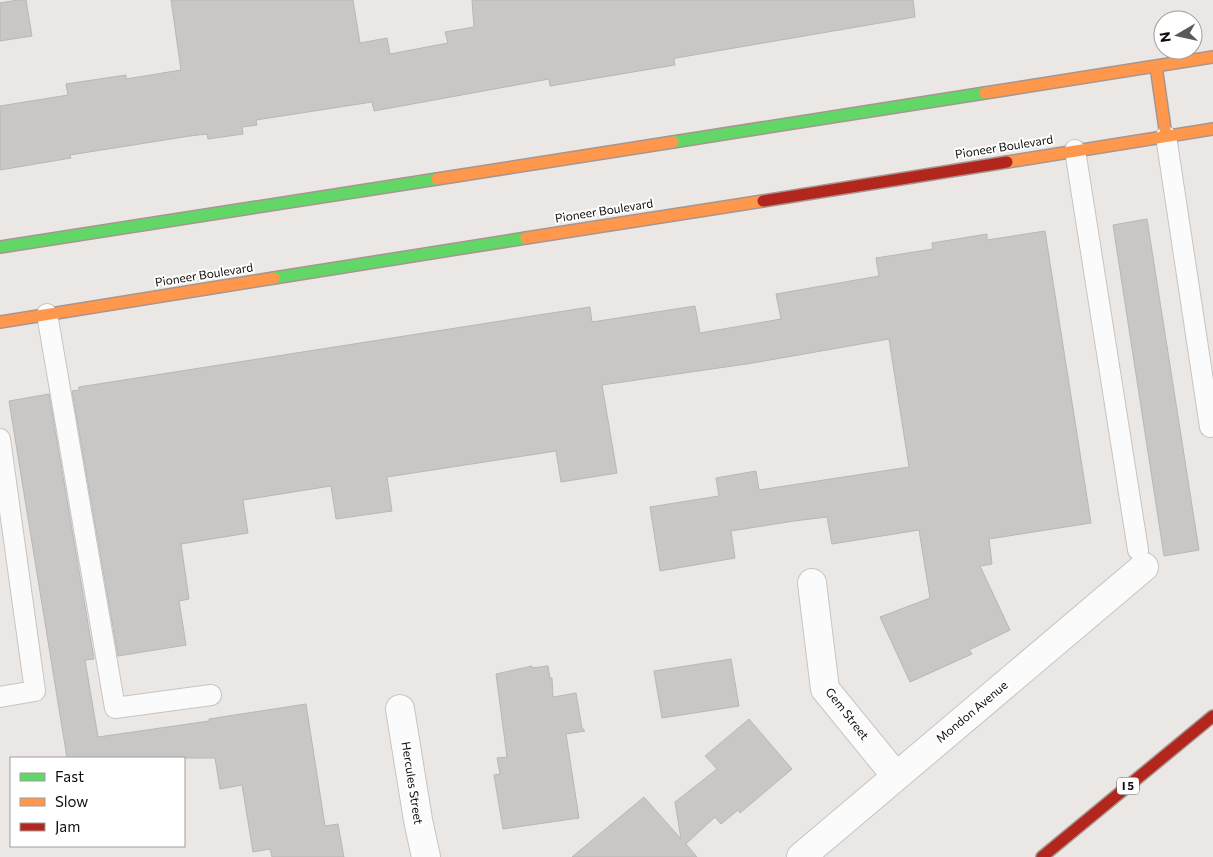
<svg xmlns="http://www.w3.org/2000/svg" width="1213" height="857" viewBox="0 0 1213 857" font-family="Commissioner,sans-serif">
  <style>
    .building { fill: #c9c7c5; stroke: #b9b6b5 }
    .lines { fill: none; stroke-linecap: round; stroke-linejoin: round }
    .lane-casing { stroke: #c7c4c2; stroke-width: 22 }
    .street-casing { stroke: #c7c4c2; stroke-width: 30 }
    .fast-casing { stroke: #a6968f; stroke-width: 14 }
    .slow-casing { stroke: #a6968f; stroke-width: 14 }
    .jam-casing { stroke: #a6968f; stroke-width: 14 }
    .lane { stroke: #fcfbfb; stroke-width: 20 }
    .street { stroke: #fcfbfb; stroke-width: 28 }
    .fast { stroke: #63d668; stroke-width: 11 }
    .slow { stroke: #ff974d; stroke-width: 11 }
    .jam { stroke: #b3261e; stroke-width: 11 }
    .labels { text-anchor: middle; stroke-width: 4; stroke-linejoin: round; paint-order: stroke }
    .shield { fill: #fff; stroke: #575554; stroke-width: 1 }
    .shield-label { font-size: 11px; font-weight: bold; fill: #0f0c0b }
    .street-label { font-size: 12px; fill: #0f0c0b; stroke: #fff }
  </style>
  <rect width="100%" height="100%" fill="#ebe7e5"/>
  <!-- building -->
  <path class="building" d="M 18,0 L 26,0 L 32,36 L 0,41 L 0,3 Z
    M 171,0 L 353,0 L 360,43 L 387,38 L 390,54 L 448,43 L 445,32 L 474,27 L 472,0 L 913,0 L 915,17 L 676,58 L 674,60 L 675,65 L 639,71 L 550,86 L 549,79 L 374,111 L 372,102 L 256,120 L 257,125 L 242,127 L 243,134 L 208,139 L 207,134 L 190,136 L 70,155 L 71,158 L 0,170 L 0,106 L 68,95 L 66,84 L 126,75 L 126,79 L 181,70 Z
    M 1147,219 L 1199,550 L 1164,556 L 1113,225 Z
    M 1045,231 L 1091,523 L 989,539 L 992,564 L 980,566 L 1010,630 L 969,650 L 972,654 L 910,682 L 880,617 L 930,598 L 919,530 L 832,544 L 827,517 L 794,521 L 731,531 L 735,558 L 660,571 L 650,507 L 719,496 L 716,478 L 756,471 L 759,490 L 909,467 L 889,339 L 753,363 L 602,385 L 617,473 L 561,482 L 556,451 L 387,477 L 392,511 L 336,519 L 331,486 L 243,500 L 248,533 L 181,544 L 189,599 L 179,601 L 186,645 L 118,656 L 72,391 L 79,390 L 79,387 L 590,307 L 592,322 L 695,306 L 700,333 L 781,319 L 776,294 L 879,276 L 876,258 L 933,249 L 932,243 L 987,234 L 987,240 Z
    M 49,394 L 94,659 L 85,660 L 98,737 L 209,721 L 209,719 L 306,704 L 325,826 L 338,824 L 344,857 L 272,857 L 270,849 L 253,852 L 242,785 L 220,789 L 215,758 L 67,758 L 9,401 Z
    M 731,659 L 739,706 L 662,718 L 654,671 Z
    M 532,666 L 532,668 L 548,666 L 550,678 L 552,678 L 553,697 L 576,693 L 582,728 L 585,731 L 566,734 L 579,818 L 503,829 L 494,775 L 500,774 L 497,758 L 507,757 L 496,674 Z
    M 749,719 L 792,769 L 740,813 L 738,810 L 721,824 L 715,817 L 686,844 L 697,857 L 572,857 L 644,797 L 681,839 L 675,802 L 717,769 L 705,756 Z"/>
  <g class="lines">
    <defs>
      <path id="lane" d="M 1166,136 L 1210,427
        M 1075,150 L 1138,550
        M 47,314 L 115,708 L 211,695
        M 0,439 L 35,691 L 0,697"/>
      <path id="street" d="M 812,583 L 825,689 L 896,776
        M 400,709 L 418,820 L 426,857
        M 801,857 L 1144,567"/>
      <path id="fast" d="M 673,142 L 985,93
        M 0,247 L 437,179
        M 274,278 L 526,238"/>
      <path id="slow" d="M 1156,66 L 1166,136
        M 985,93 L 1213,57
        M 1007,162 L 1213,129
        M 437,179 L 673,142
        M 526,238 L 763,201
        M 0,322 L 274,278"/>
      <path id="jam" d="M 763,201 L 1007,162
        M 1042,857 L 1213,716"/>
    </defs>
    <!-- lane casing -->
    <use href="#lane" class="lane-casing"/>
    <!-- street casing -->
    <use href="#street" class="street-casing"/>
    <!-- fast casing -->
    <use href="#fast" class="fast-casing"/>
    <!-- slow casing -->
    <use href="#slow" class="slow-casing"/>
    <!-- jam casing -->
    <use href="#jam" class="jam-casing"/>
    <!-- lane -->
    <use href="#lane" class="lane"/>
    <!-- street -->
    <use href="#street" class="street"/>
    <!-- fast -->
    <use href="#fast" class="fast"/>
    <!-- slow -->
    <use href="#slow" class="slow"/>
    <!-- jam -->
    <use href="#jam" class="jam"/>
  </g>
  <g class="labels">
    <!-- shield labels -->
    <rect class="shield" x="1117" y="777.5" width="22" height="17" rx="4"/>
    <g class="shield-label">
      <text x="1128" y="790">I 5</text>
    </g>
    <!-- street labels -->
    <g class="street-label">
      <text transform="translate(1004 147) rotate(-9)" y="4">Pioneer Boulevard</text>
      <text transform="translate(604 211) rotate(-9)" y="4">Pioneer Boulevard</text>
      <text transform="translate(204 275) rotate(-9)" y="4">Pioneer Boulevard</text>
      <text transform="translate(972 712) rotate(-40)" y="4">Mondon Avenue</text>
      <text transform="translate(847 714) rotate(52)" y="4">Gem Street</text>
      <text transform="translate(412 783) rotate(81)" y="4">Hercules Street</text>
    </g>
  </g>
  <!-- legend -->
  <rect x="10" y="757" width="175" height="90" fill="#ffffff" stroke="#9f9e9d"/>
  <rect x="20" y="773" width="25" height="8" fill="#63d668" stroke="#9f9e9d"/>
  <text x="55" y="782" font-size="15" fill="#0f0c0b">Fast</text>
  <rect x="20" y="798" width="25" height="8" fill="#ff974d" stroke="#9f9e9d"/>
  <text x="55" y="807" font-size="15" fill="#0f0c0b">Slow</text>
  <rect x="20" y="823" width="25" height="8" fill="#b3261e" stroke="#9f9e9d"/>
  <text x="55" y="832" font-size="15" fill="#0f0c0b">Jam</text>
  <!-- north arrow -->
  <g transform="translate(1178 35) rotate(261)"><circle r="24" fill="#ffffff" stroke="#9f9e9d"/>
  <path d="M0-4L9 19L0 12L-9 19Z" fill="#5c5957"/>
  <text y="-8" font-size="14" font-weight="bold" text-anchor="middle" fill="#0f0c0b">N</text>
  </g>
</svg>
